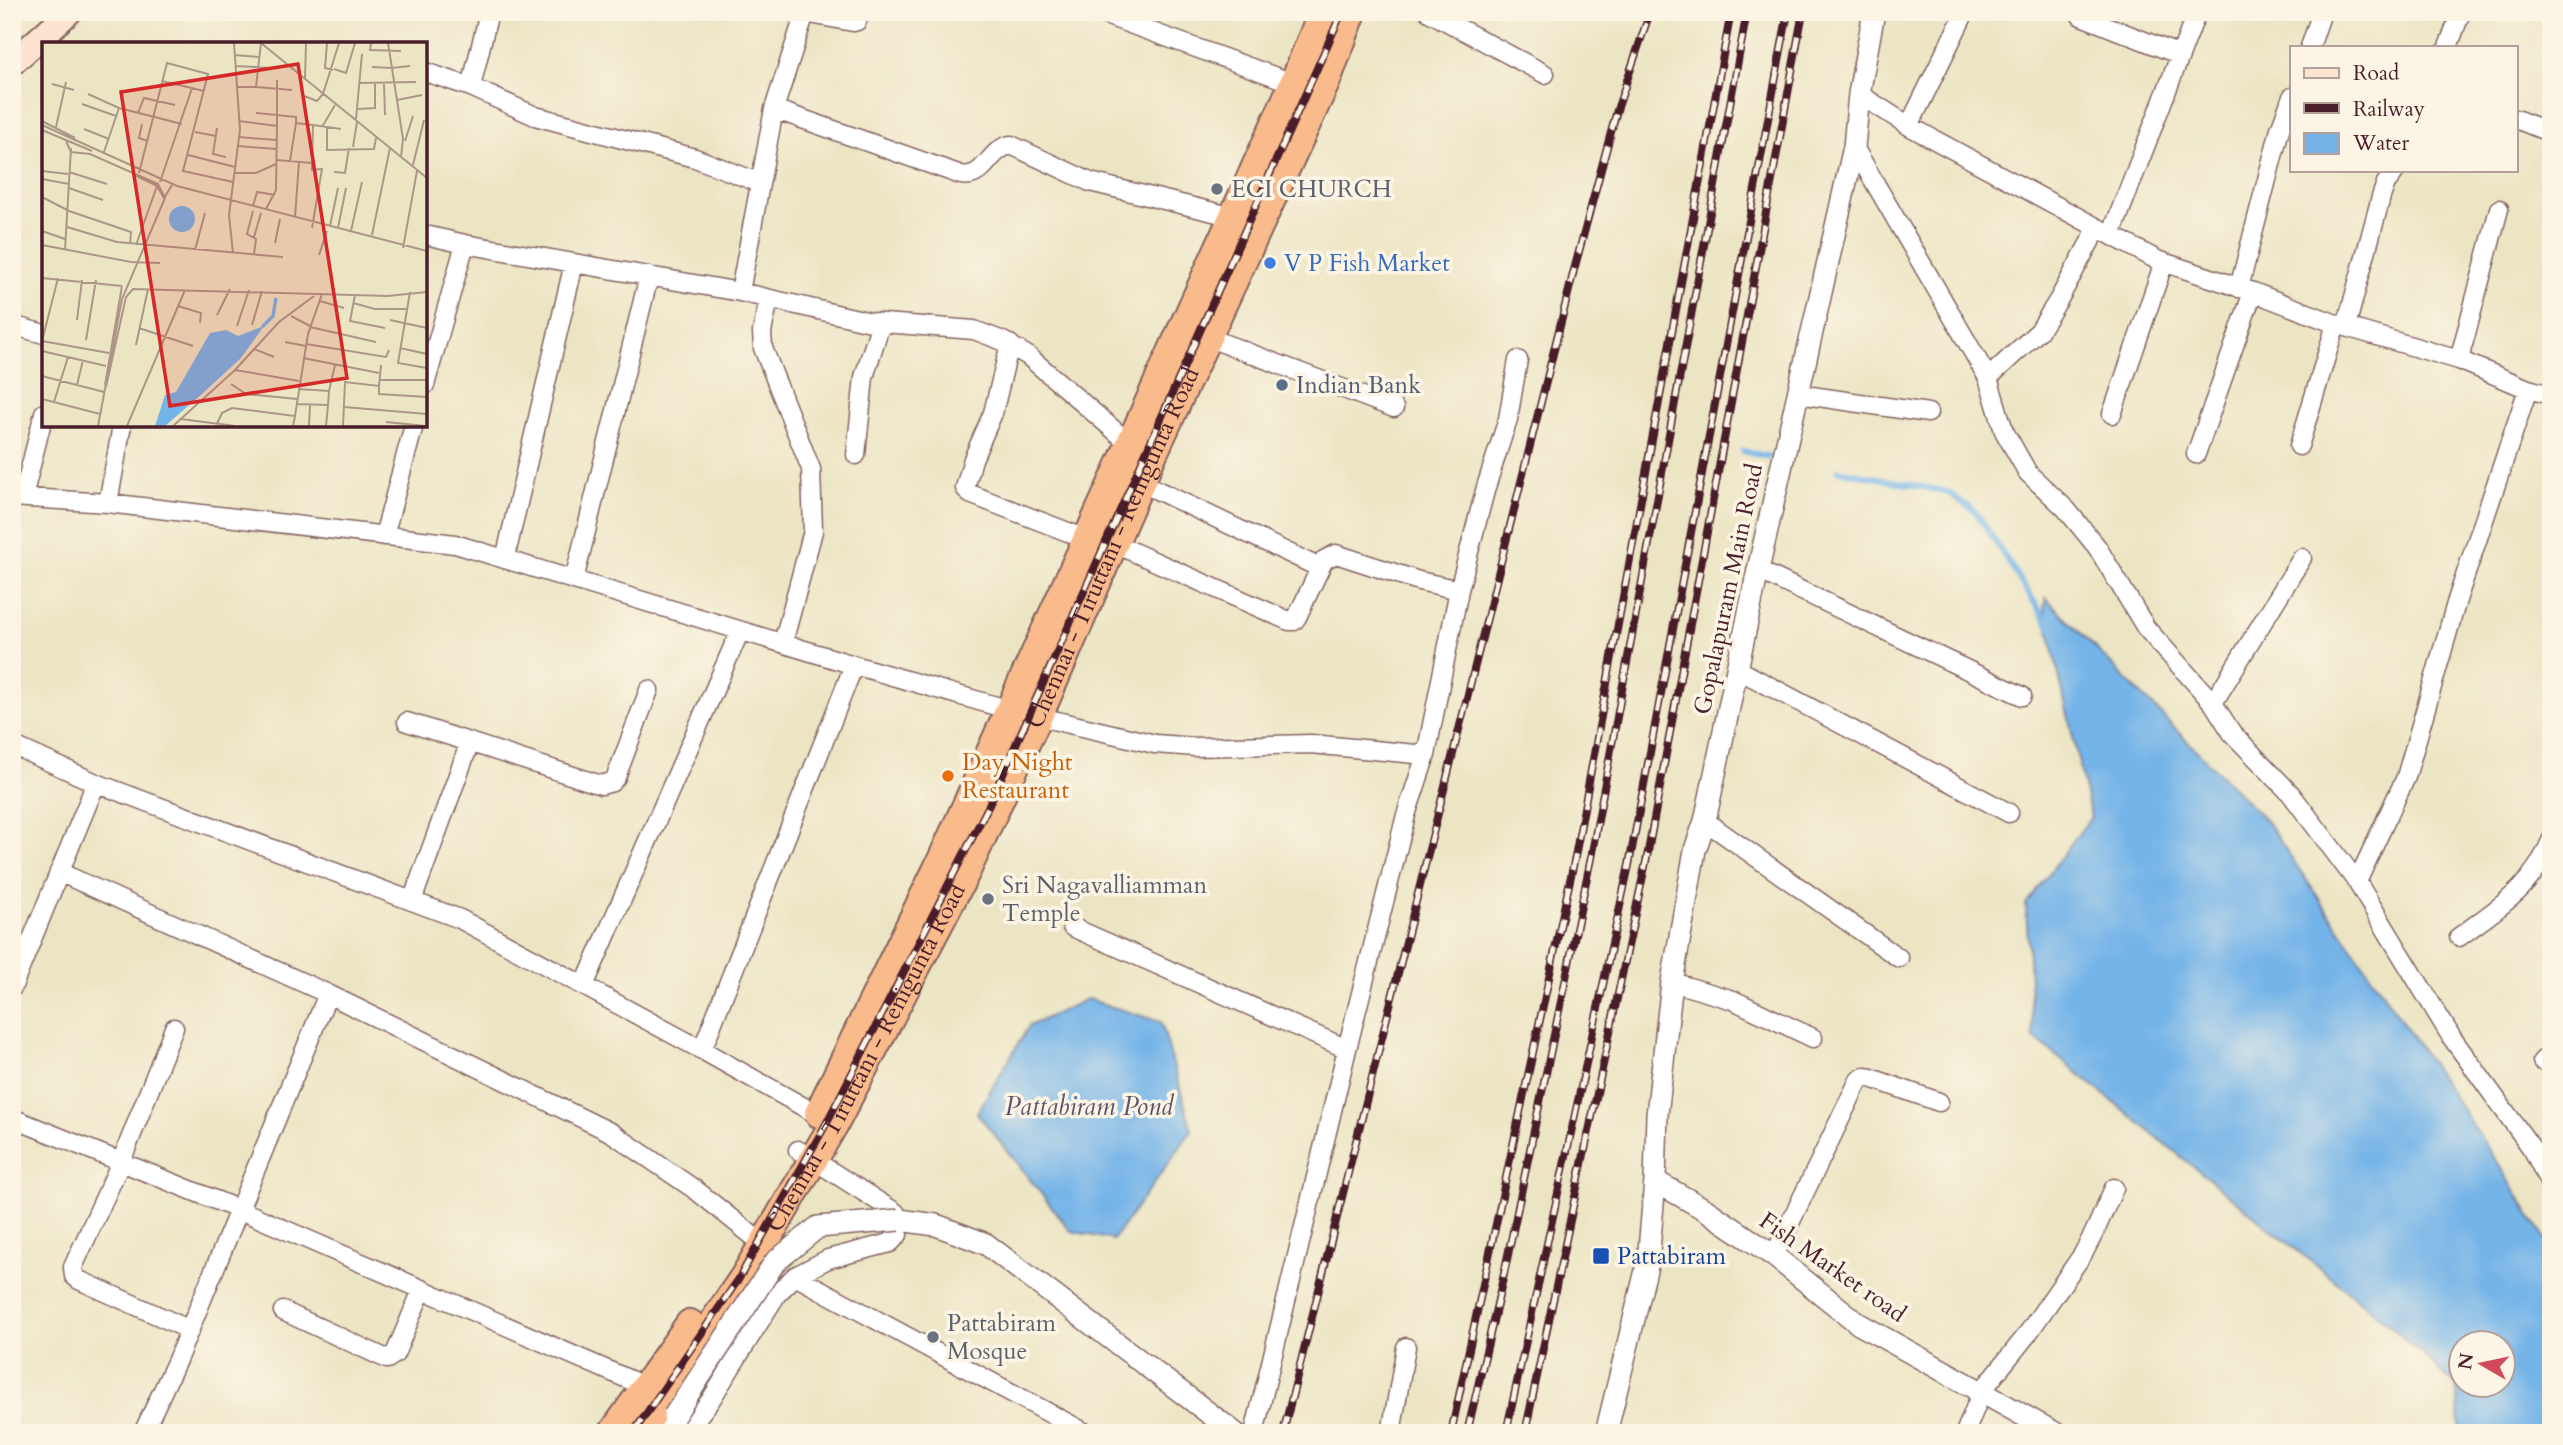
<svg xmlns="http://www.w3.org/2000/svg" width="2563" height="1445" viewBox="0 0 2563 1445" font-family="Cardo,serif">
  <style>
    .water { fill: #75b4e8; stroke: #606a8a; stroke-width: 2; fill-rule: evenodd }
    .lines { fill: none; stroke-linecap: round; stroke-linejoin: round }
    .stream { stroke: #75b4e8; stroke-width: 6 }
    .service-casing { stroke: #836461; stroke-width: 12 }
    .minor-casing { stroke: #836461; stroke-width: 21 }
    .tertiary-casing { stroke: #836461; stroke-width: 24 }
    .secondary-casing { stroke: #836461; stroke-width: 28 }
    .trunk-casing { stroke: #836461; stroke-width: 32 }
    .service { stroke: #fff; stroke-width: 9 }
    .minor { stroke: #fff; stroke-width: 18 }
    .tertiary { stroke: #fff; stroke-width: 21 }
    .secondary { stroke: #fde4d1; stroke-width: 24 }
    .trunk { stroke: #fabb8c; stroke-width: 28 }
    .rail-casing { stroke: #4a1f2b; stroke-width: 8 }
    .rail { stroke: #fcf5e5; stroke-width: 5; stroke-dasharray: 16; stroke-linecap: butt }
    .tertiary-bridge-casing { stroke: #836461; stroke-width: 24; stroke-linecap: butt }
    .tertiary-bridge { stroke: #fff; stroke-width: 21 }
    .worship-dot { fill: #6b7280; stroke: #fcf5e5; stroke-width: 2.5 }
    .shop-dot { fill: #3f7fe0; stroke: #fcf5e5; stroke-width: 2.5 }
    .service-dot { fill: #5c6f8a; stroke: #fcf5e5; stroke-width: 2.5 }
    .food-dot { fill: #e8710a; stroke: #fcf5e5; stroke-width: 2.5 }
    .transit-dot { fill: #1a4fb4; stroke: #fcf5e5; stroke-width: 2.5 }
    .labels { text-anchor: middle; stroke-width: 7; stroke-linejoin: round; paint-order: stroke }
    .worship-label { font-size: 24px; fill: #5b616d; stroke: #fcf5e5; text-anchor: start }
    .shop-label { font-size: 24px; fill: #366cbe; stroke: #fcf5e5; text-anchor: start }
    .service-label { font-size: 24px; fill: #4e5e75; stroke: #fcf5e5; text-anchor: start }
    .street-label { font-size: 24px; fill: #4a1f2b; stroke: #fcf5e5 }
    .food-label { font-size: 24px; fill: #c56008; stroke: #fcf5e5; text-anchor: start }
    .transit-label { font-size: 24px; fill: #164399; stroke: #fcf5e5; text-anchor: start }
    .water-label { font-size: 26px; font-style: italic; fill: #59536d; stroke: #fcf5e5 }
    .inset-river { fill: none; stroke: #75b4e8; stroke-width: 3.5 }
    .inset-road { fill: none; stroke: #ab9687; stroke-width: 2 }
    .view { fill: #d62828; fill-opacity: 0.15; stroke: #d62828; stroke-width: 3.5 }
    .inset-edge { fill: none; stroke: #4a1f2b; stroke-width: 3.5 }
  </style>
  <rect width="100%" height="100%" fill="#fcf5e5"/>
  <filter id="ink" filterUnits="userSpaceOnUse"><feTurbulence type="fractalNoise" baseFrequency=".0143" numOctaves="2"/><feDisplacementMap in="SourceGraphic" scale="14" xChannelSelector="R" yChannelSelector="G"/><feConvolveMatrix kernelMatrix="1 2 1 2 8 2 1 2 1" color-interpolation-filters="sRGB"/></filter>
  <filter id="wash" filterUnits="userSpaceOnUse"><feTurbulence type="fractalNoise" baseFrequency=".00686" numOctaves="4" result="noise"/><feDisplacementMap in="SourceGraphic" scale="28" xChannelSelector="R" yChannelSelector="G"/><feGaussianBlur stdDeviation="1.57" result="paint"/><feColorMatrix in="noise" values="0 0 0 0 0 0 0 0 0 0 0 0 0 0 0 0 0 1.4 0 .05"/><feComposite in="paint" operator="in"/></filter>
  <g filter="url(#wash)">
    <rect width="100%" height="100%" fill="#ece5c4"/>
    <!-- water -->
    <path class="water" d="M 2046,598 L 2267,822 L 2502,1169 L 2551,1248 L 2551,1433 L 2461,1433 L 2456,1385 L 2386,1322 L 2033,1037 L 2026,904 L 2091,817 L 2044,609 ZM 2462,1344 L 2504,1344 L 2504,1386 L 2462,1386 Z
      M 1087,999 L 1161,1022 L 1192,1130 L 1113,1240 L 1071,1231 L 977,1113 L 1029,1026 Z"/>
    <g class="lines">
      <!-- stream -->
      <path class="stream" d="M 1743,451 L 1770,457
        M 1838,470 L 1947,492 L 1976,512 L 2051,628"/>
    </g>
  </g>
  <g filter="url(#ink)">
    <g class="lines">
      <defs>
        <path id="service" d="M 690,1427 L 704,1433"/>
        <path id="minor" d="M 489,12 L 471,87 L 535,116 L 695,158 L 760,183
          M 1097,12 L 1301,86
          M 1429,12 L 1545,74
          M 805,13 L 853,22 L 857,21 L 860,12
          M 2081,16 L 2180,55
          M 2310,47 L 2322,12
          M 2448,47 L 2461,12
          M 425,72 L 471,87
          M 1859,94 L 1909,126 L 2157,260 L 2253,292 L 2336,324 L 2459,360 L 2528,389 L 2551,395
          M 774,109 L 961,175 C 985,180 989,148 1011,145 L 1090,182 L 1234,217
          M 2516,119 L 2551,133
          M 1909,126 L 1965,12
          M 1854,147 L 1988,378 L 2004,431 L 2028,473 L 2066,509 L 2097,547 L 2146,628 L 2213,703 L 2232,733 L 2291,794 L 2357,882
          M 425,235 L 465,244
          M 2111,235 L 2197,12
          M 2239,288 L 2280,129 L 2292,97
          M 740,292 L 774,109 L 805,13 L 803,12
          M 769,299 L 762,332 L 763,348 L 811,469 L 813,531 L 783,643
          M 12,325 L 44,334
          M 2346,327 L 2381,197 L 2386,183 L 2396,170
          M 1207,337 L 1394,408
          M 1010,344 L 993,413 L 973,459 L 965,488 L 970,494 L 1086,539
          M 2459,360 L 2499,209
          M 1988,378 L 2039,331 L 2059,299 L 2097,229
          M 425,385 L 465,244 L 740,292 L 871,322 L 974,330 L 1003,341 L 1028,356 L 1129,443
          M 2528,389 L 2457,600 L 2406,777 L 2357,882 L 2452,1038 L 2533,1150 L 2551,1186
          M 1798,394 L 1928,413
          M 2112,414 L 2164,262
          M 2299,446 L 2336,324
          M 2196,454 L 2253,292
          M 856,455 L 864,377 L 881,323
          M 1140,482 L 1320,568
          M 12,497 L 108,503 L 455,544 L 854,665 L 1010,710 L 1155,744 L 1196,747 L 1311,744 L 1426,755
          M 23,497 L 44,413
          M 108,503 L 122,425
          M 384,536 L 414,425
          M 1113,543 L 1289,621 L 1294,621 L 1297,617 L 1324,560 L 1336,554 L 1419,581 L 1459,590
          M 505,559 L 574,263
          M 1758,570 L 2022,696
          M 574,580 L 649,276
          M 1737,669 L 2009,813
          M 2213,703 L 2302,558
          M 407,722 L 601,785 L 612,782 L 616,777 L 649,690
          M 12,745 L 96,783 L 460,919 L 702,1050 L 854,665
          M 1705,821 L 1899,958
          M 59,872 L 328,994 L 612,1133 L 697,1191 L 764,1245
          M 412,901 L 470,742
          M 1072,927 L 1347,1049
          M 2459,937 C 2500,906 2531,890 2551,841
          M 1672,982 L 1733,1000 L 1813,1038
          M 584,986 L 740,631
          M 12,988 L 96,783
          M 174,1028 L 121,1162 L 73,1267 L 74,1276 L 79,1280 L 190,1330
          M 702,1050 L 827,1120
          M 2542,1061 L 2551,1054
          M 12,1118 L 240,1210 L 653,1390
          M 1774,1256 L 1859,1080 L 1864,1077 L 1871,1078 L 1939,1102
          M 795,1276 L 1086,1433
          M 283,1311 L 387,1359 L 395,1354 L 422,1290
          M 143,1433 L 177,1360 L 328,994
          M 685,1433 L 710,1401 L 777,1294 L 795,1276 L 828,1259 L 890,1243 L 898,1235 L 898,1217 L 895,1212 L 798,1150
          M 1254,1433 L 1347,1049 L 1406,815 L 1426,755 L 1459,590 L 1486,487 L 1508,419 L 1518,360
          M 1391,1433 L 1406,1347
          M 1965,1433 L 1982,1391 L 2026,1336 L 2083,1254 L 2095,1231 L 2114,1188"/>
        <path id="tertiary" d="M 1655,1181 L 1706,1210 L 1774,1256 L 1859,1324 L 2055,1433
          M 899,1220 L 936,1225 L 986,1244 L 1235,1433
          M 661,1433 L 674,1416
          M 1606,1433 L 1648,1262 L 1655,1181 L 1657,1115 L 1672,982 L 1695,850 L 1705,821 L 1758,570 L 1854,147 L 1859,94 L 1874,12"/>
        <path id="secondary" d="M 12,63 L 69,12"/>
        <g id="trunk">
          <path d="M 819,1113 L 941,862 L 1294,83 L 1323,12"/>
          <path d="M 613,1433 L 690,1324"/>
          <path id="s1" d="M 639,1433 L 745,1276 L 834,1124 L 965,873 L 1038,716 L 1153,453 L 1325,83 L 1352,12"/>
        </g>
      </defs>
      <!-- service casing -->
      <use href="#service" class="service-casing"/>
      <!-- minor casing -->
      <use href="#minor" class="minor-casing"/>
      <!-- tertiary casing -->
      <use href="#tertiary" class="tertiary-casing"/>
      <!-- secondary casing -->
      <use href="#secondary" class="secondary-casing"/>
      <!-- trunk casing -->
      <use href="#trunk" class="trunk-casing"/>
      <!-- service -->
      <use href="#service" class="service"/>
      <!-- minor -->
      <use href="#minor" class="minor"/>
      <!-- tertiary -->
      <use href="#tertiary" class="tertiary"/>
      <!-- secondary -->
      <use href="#secondary" class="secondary"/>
      <!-- trunk -->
      <use href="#trunk" class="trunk"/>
      <defs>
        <path id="rail" d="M 633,1433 L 738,1280 L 825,1126 L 988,807 L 1342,12
          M 1283,1433 L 1574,270 L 1617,110 L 1650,12
          M 1451,1433 L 1575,857 L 1731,12
          M 1467,1433 L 1504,1274 L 1591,858 L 1747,12
          M 1506,1433 L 1629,865 L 1788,12
          M 1525,1433 L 1647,857 L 1803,12"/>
      </defs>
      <!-- rail casing -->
      <use href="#rail" class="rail-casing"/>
      <!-- rail -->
      <use href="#rail" class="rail"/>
      <defs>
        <path id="tertiary-bridge" d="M 674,1416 L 775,1262 L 818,1227 L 899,1220"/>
      </defs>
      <!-- tertiary-bridge casing -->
      <use href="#tertiary-bridge" class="tertiary-bridge-casing"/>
      <!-- tertiary-bridge -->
      <use href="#tertiary-bridge" class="tertiary-bridge"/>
    </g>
  </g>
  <!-- markers -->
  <g class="worship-dot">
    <circle cx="1217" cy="189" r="7"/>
    <circle cx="988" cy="899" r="7"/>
    <circle cx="933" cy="1337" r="7"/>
  </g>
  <circle class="shop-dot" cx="1270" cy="263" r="7"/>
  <circle class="service-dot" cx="1282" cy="385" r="7"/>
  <circle class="food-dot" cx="948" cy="776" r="7"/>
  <rect class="transit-dot" x="1592" y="1247" width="18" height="18" rx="3.5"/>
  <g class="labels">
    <!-- worship labels -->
    <g class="worship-label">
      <text x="1231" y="197">ECI CHURCH</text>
      <text x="1002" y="893">Sri Nagavalliamman<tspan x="1002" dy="28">Temple</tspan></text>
      <text x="947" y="1331">Pattabiram<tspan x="947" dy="28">Mosque</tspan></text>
    </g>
    <!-- shop labels -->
    <g class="shop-label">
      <text x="1284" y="271">V P Fish Market</text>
    </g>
    <!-- service labels -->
    <g class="service-label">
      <text x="1296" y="393">Indian Bank</text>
    </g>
    <!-- street labels -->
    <g class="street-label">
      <text dy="8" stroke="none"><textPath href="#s1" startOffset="1006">Chennai - Tiruttani - Renigunta Road</textPath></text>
      <text transform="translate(1728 589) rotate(-78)" y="8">Gopalapuram Main Road</text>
      <text dy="8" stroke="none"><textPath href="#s1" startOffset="439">Chennai - Tiruttani - Renigunta Road</textPath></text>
      <text transform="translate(1833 1267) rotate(35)" y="8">Fish Market road</text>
    </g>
    <!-- food labels -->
    <g class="food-label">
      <text x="962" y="770">Day Night<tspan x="962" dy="28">Restaurant</tspan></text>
    </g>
    <!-- transit labels -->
    <g class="transit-label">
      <text x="1617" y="1264">Pattabiram</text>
    </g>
    <!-- water labels -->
    <g class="water-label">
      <text x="1089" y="1115">Pattabiram Pond</text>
    </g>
  </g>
  <!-- overview -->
  <g transform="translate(42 42)">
    <rect width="385" height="385" fill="#ece5c4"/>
    <path d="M127 177a13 13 0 1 1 26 0a13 13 0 1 1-26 0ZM 222,284 L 199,316 L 161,351 L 123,384 L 113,384 L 123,353 L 134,350 L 168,291 L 184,288 L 196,294 Z" fill="#75b4e8"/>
    <path class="inset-river" d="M 220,285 L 231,274 L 234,256"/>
    <path class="inset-road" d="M 219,1 L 385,136M 285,1 L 283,26 L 291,28M 329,1 L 328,8 L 359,9M 346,1 L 350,26 L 368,24M 192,13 L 217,15M 193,24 L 232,26M 330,25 L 350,26 L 361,97 L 359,115M 292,27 L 304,31 L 313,1M 263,37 L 264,1M 120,39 L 162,49M 317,41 L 374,40M 10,42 L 32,48M 342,42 L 343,73M 196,45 L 214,45 L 219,1M 214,45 L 250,48M 46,52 L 77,66 L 140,82M 262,54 L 275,59 L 281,52 L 297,1M 355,58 L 380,53M 40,62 L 74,74M 315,67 L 333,66 L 333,41M 96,71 L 102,56 L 133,63M 214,71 L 235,73 L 235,38M 314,77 L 320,12M 0,79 L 33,96M 197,79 L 235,84 L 234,148 L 224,167M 100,82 L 97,96 L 106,99M 0,83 L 135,144 L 385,209M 235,83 L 235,73 L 254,75 L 254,81M 271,83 L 299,87M 14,85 L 24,40M 280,85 L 293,63M 285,85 L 285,108 L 332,107 L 334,96M 175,86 L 171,112 L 184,115M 42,87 L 67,97M 0,88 L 50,109M 153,90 L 174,94M 197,95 L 234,98M 24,99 L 29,110 L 48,112 L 116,142 L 123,156 L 80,257 L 56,384M 363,99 L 371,74M 196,104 L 234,107M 311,105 L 315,80M 62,110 L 77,66M 146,113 L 193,125M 234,118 L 270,121 L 271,83 L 254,81 L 248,119M 270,121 L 270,128 L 280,127 L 270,186M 371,123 L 382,78M 0,129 L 26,132M 27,130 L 65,142M 292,130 L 303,131 L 307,106M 97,131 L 125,21 L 166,32 L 141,129 L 191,140M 192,131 L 214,131 L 234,122M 93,133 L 115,144 L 122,156 L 130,143M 0,137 L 27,142M 118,140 L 150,46M 27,146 L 61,158M 0,155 L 27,169 L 89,190 L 88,202M 211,164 L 215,150 L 233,153M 211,169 L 205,192 L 214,197 L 212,212M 253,175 L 257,120M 288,184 L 296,146M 25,185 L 75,200 L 241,215M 296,186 L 304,146M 0,189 L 23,197M 309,189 L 320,140M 330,193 L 348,106M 212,195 L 219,171M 233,201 L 238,177M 0,203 L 89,220 L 118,221M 94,203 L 115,144M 361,206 L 375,129M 23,208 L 29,106M 153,208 L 163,171M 191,211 L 187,173 L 198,88 L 192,1M 277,213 L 285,189M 0,236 L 80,244M 368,250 L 356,321 L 385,326M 313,253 L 308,279 L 343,286M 278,259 L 302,266M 311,261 L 333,267 L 366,267M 136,264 L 159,271 L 158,281M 175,273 L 188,247M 249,274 L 268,284M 35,278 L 40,238M 348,278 L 385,286M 210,283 L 220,249M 195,284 L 207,248M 268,285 L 334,300M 97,286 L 151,304M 44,298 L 54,238M 0,299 L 67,311M 0,299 L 16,236M 243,300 L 264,304M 264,302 L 344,315 L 347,308M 94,303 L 106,247M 358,306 L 385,312M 212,307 L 232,315M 0,309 L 64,324M 261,316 L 337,331M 193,328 L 237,280 L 272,254M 0,334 L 62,350M 337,338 L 385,338M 189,342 L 204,352 L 255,357M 35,343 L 41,318M 63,343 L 80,244M 337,344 L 337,352 L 385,355M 64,345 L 84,255 L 91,247 L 346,254 L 385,250M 256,347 L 287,349 L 293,323M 0,357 L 58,372M 12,360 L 26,315M 255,362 L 286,363 L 287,349M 302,365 L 385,372M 253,374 L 266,292 L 280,252M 139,377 L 193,384M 344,380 L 384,384M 85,384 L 143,248M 131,384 L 193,328 L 257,339M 174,384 L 180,371 L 190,366 L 253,374 L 251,384M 267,384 L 268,362M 284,384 L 286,363M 301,384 L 303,340 L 337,344 L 339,323"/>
    <path class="view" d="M 256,22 L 305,336 L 128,364 L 79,50 Z"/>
    <rect width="385" height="385" class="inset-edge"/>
  </g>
  <!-- margin -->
  <rect width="2563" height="1445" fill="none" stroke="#fcf5e5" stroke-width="42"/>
  <!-- legend -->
  <rect x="2290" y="46" width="228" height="126" fill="#fcf5e5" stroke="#b59f9b" stroke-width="2"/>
  <rect x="2304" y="68" width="35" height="10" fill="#fde4d1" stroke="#b59f9b" stroke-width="2"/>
  <text x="2353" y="80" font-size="21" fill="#4a1f2b">Road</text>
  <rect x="2304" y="103" width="35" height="10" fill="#4a1f2b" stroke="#b59f9b" stroke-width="2"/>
  <text x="2353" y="116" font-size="21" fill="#4a1f2b">Railway</text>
  <rect x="2304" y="133" width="35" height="21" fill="#75b4e8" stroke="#b59f9b" stroke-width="2"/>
  <text x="2353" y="150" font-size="21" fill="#4a1f2b">Water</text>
  <!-- north arrow -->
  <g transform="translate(2482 1364) rotate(279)"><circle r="33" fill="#fcf5e5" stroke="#b59f9b" stroke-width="2"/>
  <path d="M0-5L12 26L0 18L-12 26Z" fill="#d1495b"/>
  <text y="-10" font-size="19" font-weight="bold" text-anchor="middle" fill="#4a1f2b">N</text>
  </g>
</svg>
